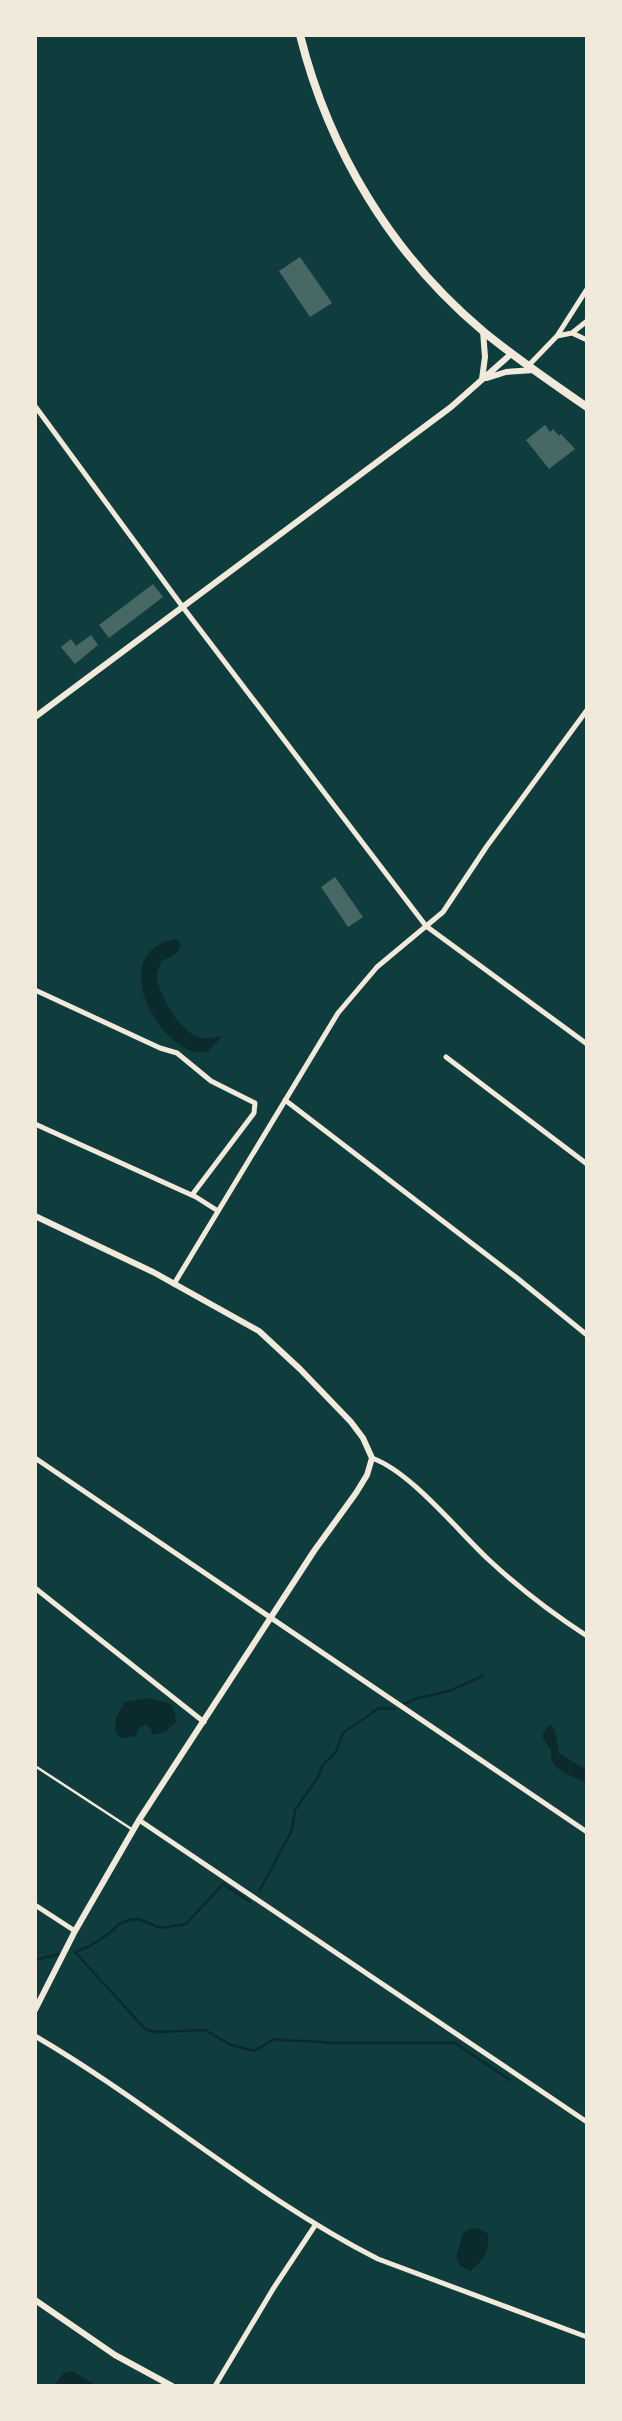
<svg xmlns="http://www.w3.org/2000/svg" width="622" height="2421" viewBox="0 0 622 2421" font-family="'Fira Sans Condensed',sans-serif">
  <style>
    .water { fill: #0a2a2b }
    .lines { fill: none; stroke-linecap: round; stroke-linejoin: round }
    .stream { stroke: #0a2a2b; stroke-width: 2.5 }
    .building { fill: #486865 }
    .service { stroke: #f1e9da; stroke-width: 2.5 }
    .minor { stroke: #f1e9da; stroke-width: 5 }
    .tertiary { stroke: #f1e9da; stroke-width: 6 }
    .primary { stroke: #f1e9da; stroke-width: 8 }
  </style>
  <rect width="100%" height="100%" fill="#0f3d3e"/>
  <!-- water -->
  <path class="water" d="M 176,939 L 181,944 L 178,952 L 161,962 C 160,966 158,969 157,973 C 156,991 178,1027 194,1035 C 202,1040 213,1038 222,1036 L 208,1052 C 163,1061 101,952 176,939 Z
    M 148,1698 C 166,1705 174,1696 176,1722 L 165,1732 L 153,1735 L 151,1729 L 145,1724 L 139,1728 L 136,1736 L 120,1738 L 115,1731 L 116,1718 L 125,1702 Z
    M 550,1724 L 555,1731 L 559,1753 L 587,1770 L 587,1783 C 571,1776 549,1771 551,1750 L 542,1736 Z
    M 471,2228 L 480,2229 L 488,2234 C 490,2250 483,2261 470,2271 L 461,2266 L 456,2257 L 463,2233 Z
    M 72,2371 L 97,2386 L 53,2386 L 65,2372 Z"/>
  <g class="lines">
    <!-- stream -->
    <path class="stream" d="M 404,1704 L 418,1698 L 449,1691 L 483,1676
      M 260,1890 L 292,1830 L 295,1810 L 316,1780 L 323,1765 L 336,1752 L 343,1733 L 379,1708 L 394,1709
      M 250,1902 L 223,1884 L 186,1924 L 161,1928 L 138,1919 L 130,1920 L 119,1924 L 111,1932 L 90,1946 L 75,1952 L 146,2030 L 157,2032 L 205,2030 L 231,2045 L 254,2051 L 275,2039 C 293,2042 311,2040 329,2043 L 455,2043 L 510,2080
      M 35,1960 L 59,1954"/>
  </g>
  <!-- building -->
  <path class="building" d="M 300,257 L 332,303 L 310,317 L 279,271 Z
    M 545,425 L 550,432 L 553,429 L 559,436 L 561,434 L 575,449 L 549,469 L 526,440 Z
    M 153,584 L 163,597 L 109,638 L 99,625 Z
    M 91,635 L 98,645 L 75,664 L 61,647 L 71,639 L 76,646 Z
    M 335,877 L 363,917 L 348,927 L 321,887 Z"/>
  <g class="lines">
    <!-- service -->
    <path class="service" d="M 35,1766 L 133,1830"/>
    <!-- minor -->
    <path class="minor" d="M 572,333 L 587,340
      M 557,336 L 572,333 L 587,321
      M 528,366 L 557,336 L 587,289
      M 35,406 L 182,606 L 426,926 L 587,1044
      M 35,990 L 160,1048 L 177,1053 L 211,1081 L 255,1103 L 254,1113 L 192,1195
      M 446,1057 L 587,1164
      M 285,1100 L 517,1278 L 587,1335
      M 35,1124 L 196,1197 L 218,1211
      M 174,1284 L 338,1013 L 377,967 L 443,912 L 487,846 L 587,710
      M 35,1458 L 587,1832
      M 372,1458 C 411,1472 457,1530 489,1560 C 519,1588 553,1614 587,1636
      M 35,1588 L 204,1722
      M 139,1820 L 587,2122
      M 35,1905 L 75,1931
      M 35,2036 C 153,2105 256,2197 378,2259 L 587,2337
      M 215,2386 L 273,2289 L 316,2224"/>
    <!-- tertiary -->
    <path class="tertiary" d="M 487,378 L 506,372 L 534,370
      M 482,379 L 485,357 L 483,331
      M 35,717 L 451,407 L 511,354
      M 35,1216 L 153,1272 L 259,1331 L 300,1369 L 351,1422 L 363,1438 L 372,1458 L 367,1475 L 356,1493 L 314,1551 L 139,1820 L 75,1931 L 35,2010
      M 35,2300 L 115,2355 L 172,2386"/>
    <!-- primary -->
    <path class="primary" d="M 300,35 C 329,151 392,255 484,332 C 517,359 552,383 587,407"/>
  </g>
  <!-- border -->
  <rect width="622" height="2421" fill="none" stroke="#f1e9da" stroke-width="74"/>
</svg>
